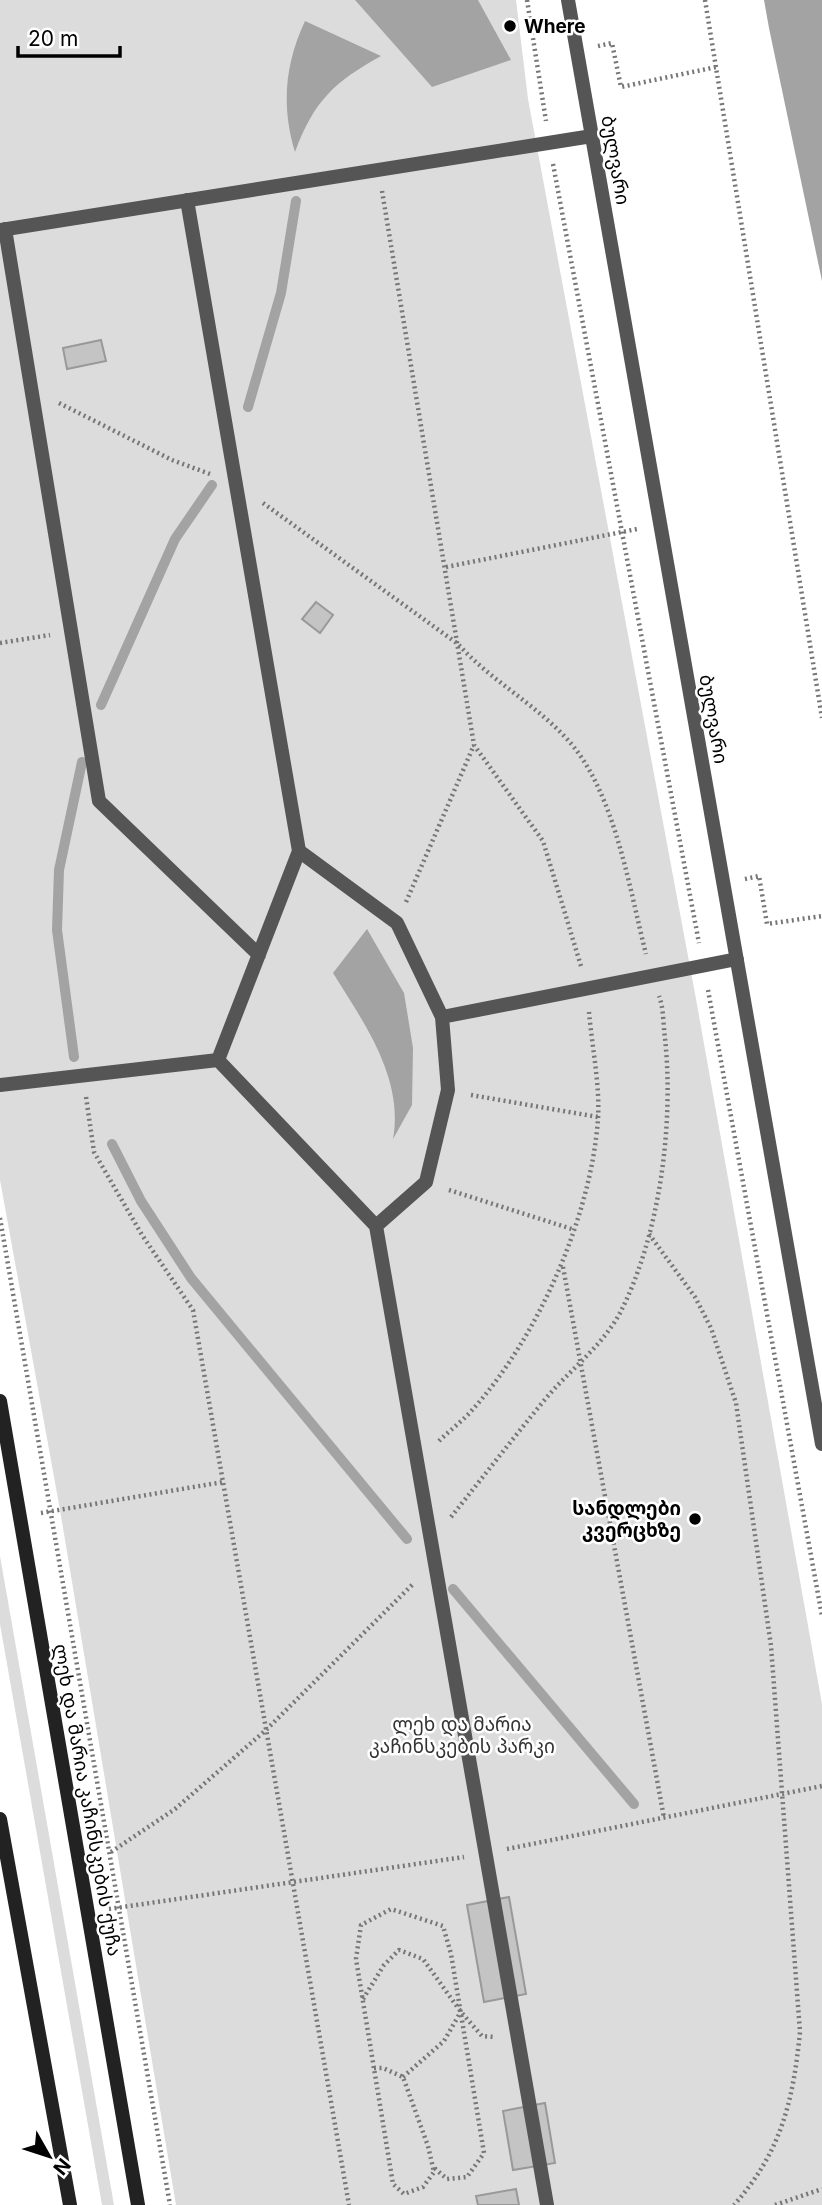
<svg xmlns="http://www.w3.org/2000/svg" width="822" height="2205" viewBox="0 0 822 2205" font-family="Inter,'Noto Sans Georgian',sans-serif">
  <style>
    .green { fill: #dcdcdc }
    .water { fill: #a3a3a3 }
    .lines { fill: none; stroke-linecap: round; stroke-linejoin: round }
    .stream { stroke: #a3a3a3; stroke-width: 10 }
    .building { fill: #c4c4c4; stroke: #999; stroke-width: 2 }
    .path { stroke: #777; stroke-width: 4.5; stroke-dasharray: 2 3.5; stroke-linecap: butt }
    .street { stroke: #555; stroke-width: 14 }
    .secondary { stroke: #222; stroke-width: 14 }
    .poi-dot { fill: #000; stroke: #fff; stroke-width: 2.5 }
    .labels { text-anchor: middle; stroke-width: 5; stroke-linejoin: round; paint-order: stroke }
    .poi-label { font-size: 19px; font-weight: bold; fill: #000; stroke: #fff; text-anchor: start }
    .street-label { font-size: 19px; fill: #000; stroke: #fff }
    .park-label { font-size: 19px; fill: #333; stroke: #fff }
  </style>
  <rect width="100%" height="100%" fill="#fff"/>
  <!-- green -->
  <path class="green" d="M 0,0 L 516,0 L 528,99 L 696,999 L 822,1704 L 822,2205 L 176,2205 L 60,1510 L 0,1180 Z
    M 0,1556 L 114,2205 L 102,2205 L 0,1624 Z"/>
  <!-- water -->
  <path class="water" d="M 355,0 L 478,0 L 511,60 L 432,87 Z
    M 764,0 L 822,0 L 822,281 L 769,28 Z
    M 305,21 L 381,56 C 334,82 314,101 295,152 C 281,106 285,64 305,21 Z
    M 367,929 L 404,993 L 413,1048 L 412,1105 L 393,1139 C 404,1078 364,1023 333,973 Z"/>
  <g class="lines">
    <!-- stream -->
    <path class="stream" d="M 248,407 L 281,293 L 296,201
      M 101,705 L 175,539 L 212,485
      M 74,1057 L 57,930 L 59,870 L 82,762
      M 112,1144 L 141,1201 L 191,1278 L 407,1539
      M 453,1589 L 634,1804"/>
  </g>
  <!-- building -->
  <path class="building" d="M 101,340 L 106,361 L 67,369 L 63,348 Z
    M 316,602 L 333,615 L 320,633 L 302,619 Z
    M 509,1897 L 526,1994 L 484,2002 L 467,1905 Z
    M 545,2103 L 555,2163 L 513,2170 L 503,2111 Z
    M 516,2189 L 519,2205 L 478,2205 L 476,2196 Z"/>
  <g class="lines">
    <!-- path -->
    <path class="path" d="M 527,0 L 546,121
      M 705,0 L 822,718
      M 598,46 L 612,43 L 621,87 L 716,67
      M 553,164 L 699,943
      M 382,191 L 474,745 L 543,841 L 581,966
      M 59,403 L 172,460 L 210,474
      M 263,503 L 458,644 C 490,680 534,703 567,739 C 615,791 629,888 646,954
      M 446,567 L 637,529
      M 0,643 L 50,635
      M 745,879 L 759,876 L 767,924 L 822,916
      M 406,902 L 474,745
      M 708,990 L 822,1616
      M 471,1095 L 598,1117
      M 86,1097 L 94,1152 L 142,1235 L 193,1310 L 349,2205
      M 449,1190 L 575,1230
      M 0,1218 L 170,2205
      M 649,1234 L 695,1297 L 711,1328 L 736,1403 L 771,1646 L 800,2032 C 793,2102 781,2152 734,2205
      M 563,1267 L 664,1818
      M 439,1441 C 450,1430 464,1420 474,1408 C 539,1335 591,1216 598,1119 C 600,1084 592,1047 589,1012
      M 41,1513 L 223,1482
      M 451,1517 C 483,1477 514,1437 547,1397 C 571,1369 602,1346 620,1313 C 660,1235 674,1124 665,1038 C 663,1025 664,1009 659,996
      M 507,1849 L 822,1786
      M 111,1852 L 175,1809 L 266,1730 L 414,1583
      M 109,1909 L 464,1857
      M 363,1999 L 384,1965 L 399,1950 L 423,1959 L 461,2012 L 482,2036 L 495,2037
      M 374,2068 L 383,2068 L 403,2077 L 428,2146 L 434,2172 L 423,2187 L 404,2194 L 393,2184 L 356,1959 L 361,1925 L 391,1909 L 443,1926 L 451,1954 L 484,2153 L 467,2177 L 447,2179 L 432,2166
      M 403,2077 L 444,2041 L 460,2013
      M 775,2205 L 822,2189"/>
    <!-- street -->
    <path class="street" d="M 568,0 L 822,1444
      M 187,200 L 299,851 L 218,1060
      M 5,229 L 99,801 L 259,955
      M 0,230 L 592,136
      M 299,851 L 397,923 L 442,1017
      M 0,1085 L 218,1060 L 376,1226
      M 547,2205 L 376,1226 L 426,1182 L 448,1090 L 442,1017 L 737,959"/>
    <!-- secondary -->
    <path class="secondary" d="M 0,1401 L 138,2205
      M 0,1819 L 70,2205"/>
  </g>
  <!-- markers -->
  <g class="poi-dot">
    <circle cx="510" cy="26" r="7"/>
    <circle cx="695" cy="1519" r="7"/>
  </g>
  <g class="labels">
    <!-- poi labels -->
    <g class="poi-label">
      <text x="524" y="33">Where</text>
      <text x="681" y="1515" text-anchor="end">სანდლები<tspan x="681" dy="22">კვერცხზე</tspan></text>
    </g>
    <!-- street labels -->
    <g class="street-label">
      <text transform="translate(616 160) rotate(80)" y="7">ბულვარი</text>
      <text transform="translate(714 719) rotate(80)" y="7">ბულვარი</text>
      <text transform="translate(88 1800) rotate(80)" y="7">ლეხ და მარია კაჩინსკების ქუჩა</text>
    </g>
    <!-- park labels -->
    <g class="park-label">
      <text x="462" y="1731">ლეხ და მარია<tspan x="462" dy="22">კაჩინსკების პარკი</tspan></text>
    </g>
  </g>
  <!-- north arrow -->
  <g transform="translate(49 2156) rotate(129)" stroke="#ffffff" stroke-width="5" paint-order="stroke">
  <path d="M0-5L12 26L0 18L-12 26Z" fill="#000000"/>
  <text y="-10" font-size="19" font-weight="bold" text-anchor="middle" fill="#000000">N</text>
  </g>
  <!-- scale -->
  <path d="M18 46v10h102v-10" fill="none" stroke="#000000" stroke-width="3.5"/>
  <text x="28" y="46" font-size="21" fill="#000000" stroke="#ffffff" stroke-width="5" paint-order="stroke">20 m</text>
</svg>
